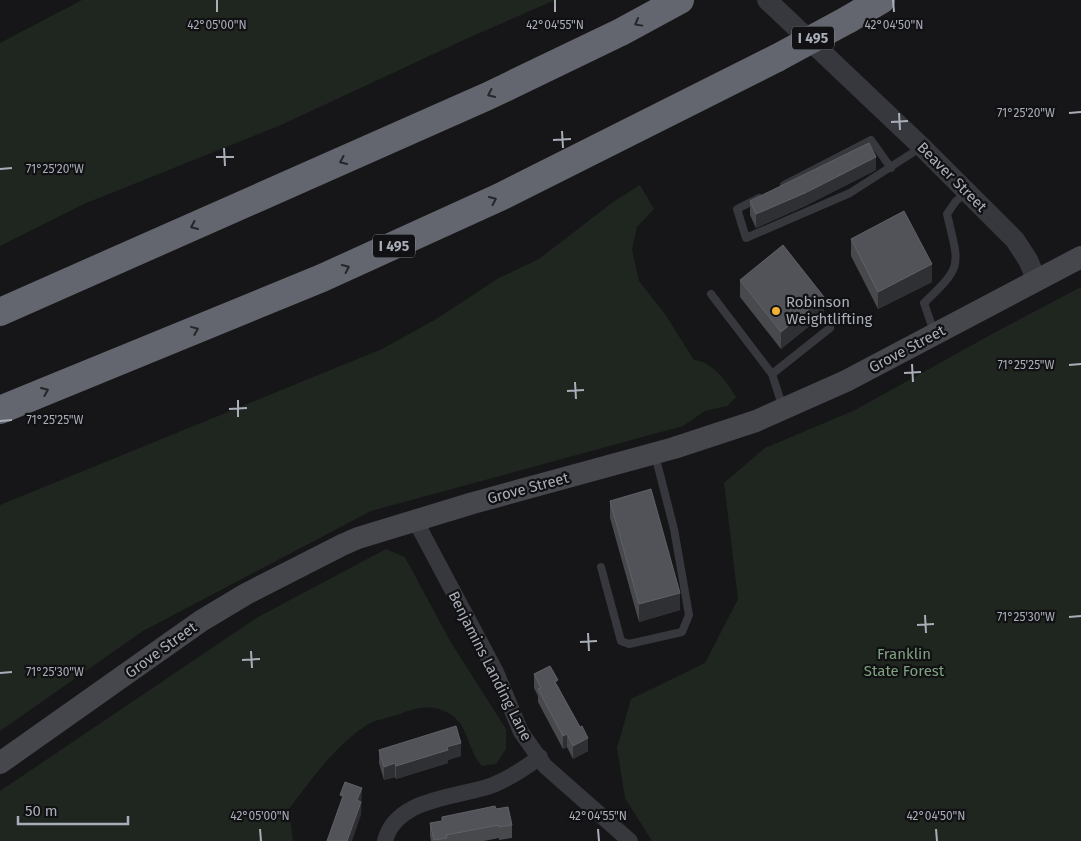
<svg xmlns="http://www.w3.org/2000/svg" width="1081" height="841" viewBox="0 0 1081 841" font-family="'Fira Sans',sans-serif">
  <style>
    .green { fill: #1e261f }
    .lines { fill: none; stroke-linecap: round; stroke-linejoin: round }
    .service { stroke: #37383d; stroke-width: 8 }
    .minor { stroke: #37383d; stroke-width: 16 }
    .tertiary { stroke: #37383d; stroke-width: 20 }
    .secondary { stroke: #45474d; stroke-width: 22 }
    .motorway { stroke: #63666e; stroke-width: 28 }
    .motorway-bridge { stroke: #63666e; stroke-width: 28 }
    .wall { fill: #47494d }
    .shaded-wall { fill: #2f3033 }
    .building { fill: #525359; stroke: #5f6168 }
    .oneway { stroke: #26262a }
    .ticks { fill: none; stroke: #a8adb8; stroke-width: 2 }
    .poi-dot { fill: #f2b134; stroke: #111113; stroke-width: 2 }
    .labels { text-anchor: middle; stroke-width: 4.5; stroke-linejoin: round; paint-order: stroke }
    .shield { fill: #111113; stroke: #7b7e86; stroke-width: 1 }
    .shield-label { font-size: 14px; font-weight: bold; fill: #a8adb8 }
    .street-label { font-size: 15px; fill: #a8adb8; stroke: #111113 }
    .poi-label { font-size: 15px; fill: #a8adb8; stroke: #111113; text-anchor: start }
    .park-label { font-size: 15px; fill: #7fa381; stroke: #111113 }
    .ticks-label { font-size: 12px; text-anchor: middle; fill: #a8adb8; stroke: #111113; stroke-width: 4.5; stroke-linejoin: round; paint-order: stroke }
  </style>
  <rect width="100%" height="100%" fill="#161618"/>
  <!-- green -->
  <path class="green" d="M 82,0 L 555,0 L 468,38 L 281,125 L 84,204 L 0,246 L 0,43 Z
    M 640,185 L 654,209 L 637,227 L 632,250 L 639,281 L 665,314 L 694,360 C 713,362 727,382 736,397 L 727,406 L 705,411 L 683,426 L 371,511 L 143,631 L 0,731 L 0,505 L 382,349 L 438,318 L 497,279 L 539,259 L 613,202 Z
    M 1081,287 L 1081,841 L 652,841 L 625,798 L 617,748 L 631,699 L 705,663 L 738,599 L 724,483 L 765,448 L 855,410 L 992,334 Z
    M 386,549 L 405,557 L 450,641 L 506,729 L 506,749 L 496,764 L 482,766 C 469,752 468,728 454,717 C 436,703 419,707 400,714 C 388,718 373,720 364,727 C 334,747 310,781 289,809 L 293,841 L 0,841 L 0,791 L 258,617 Z"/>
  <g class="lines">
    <!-- service -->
    <path class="service" d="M 784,185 L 871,140 L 891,168
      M 759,198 L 737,209 L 746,238 L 850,193 L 920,148
      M 711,294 L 772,374 L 783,408
      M 934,332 L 924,303 C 964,265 959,266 947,214 L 956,201 L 966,193
      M 772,374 L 830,328
      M 601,567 L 621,641 L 629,644 L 682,632 L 689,615 L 674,529 L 655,455"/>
    <!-- minor -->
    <path class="minor" d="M 415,520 L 496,672 L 521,732 L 545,766 L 630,841
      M 385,841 C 396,797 458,798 493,785 C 510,778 525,768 540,757"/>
    <!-- tertiary -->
    <path class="tertiary" d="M 767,0 L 922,147 L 1015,240 L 1028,260 L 1037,281"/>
    <!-- secondary -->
    <path class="secondary" d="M 0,763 L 201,621 L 246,594 L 342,545 L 358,538 L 473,503 L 674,448 L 756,421 L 846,381 L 1081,257"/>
    <!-- motorway -->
    <path class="motorway" d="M 849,19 L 881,0
      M 0,312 L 488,96 L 621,32 L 680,0
      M 0,410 L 322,278 L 500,197 L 777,58"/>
    <!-- motorway-bridge -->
    <path class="motorway-bridge" d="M 777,58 L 849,19"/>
  </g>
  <!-- wall -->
  <path class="wall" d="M 876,170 L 805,206 L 756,228 L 750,215 L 750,201 Z
    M 851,239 L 932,282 L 878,309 L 851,256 Z
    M 740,280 L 824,314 L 781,349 L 740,297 Z
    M 610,501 L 680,610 L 639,622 L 610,518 Z
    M 534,674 L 558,686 L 588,751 L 573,759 L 567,747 L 563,749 L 538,702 L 538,696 L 534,688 Z
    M 379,750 L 461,756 L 448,760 L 448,763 L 396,779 L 395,777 L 384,780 L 379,763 Z
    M 496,809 L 512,825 L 512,838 L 499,840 L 499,838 L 484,841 L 431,841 L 430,836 L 430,823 L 442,821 L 442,817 Z"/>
  <!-- shaded-wall -->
  <path class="shaded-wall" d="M 876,157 L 876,170 L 805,206 L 756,228 L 756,214 Z
    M 932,264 L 932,282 L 878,309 L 878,292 Z
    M 824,297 L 824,314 L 781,349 L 781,332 Z
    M 680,593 L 680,610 L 639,622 L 639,604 Z
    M 567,734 L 567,747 L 563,749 L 563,736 Z
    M 588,738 L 588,751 L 573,759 L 573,746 Z
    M 461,743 L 461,756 L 448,760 L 448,763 L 396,779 L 396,766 Z
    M 395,763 L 395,777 L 384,780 L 384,767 Z
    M 362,788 L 361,815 L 352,841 L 347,841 L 357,800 Z"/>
  <!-- building -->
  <path class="building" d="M 869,143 L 876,157 L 805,193 L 756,214 L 750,201 Z
    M 904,211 L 932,264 L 878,292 L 851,239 Z
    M 783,245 L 824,297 L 781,332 L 740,280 Z
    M 651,489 L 680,593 L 639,604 L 610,501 Z
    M 550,666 L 558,680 L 555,682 L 580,727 L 582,726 L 588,738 L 573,746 L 567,734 L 563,736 L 538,689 L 541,688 L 534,674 Z
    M 456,726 L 461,743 L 447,747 L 448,750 L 396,766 L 395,763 L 384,767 L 379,750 Z
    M 345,782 L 362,788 L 357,800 L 361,802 L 347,841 L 327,841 L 343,796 L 340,795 Z
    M 495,806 L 496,809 L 508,807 L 512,825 L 499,827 L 499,825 L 446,835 L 447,838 L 434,840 L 430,823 L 442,821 L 442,817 Z"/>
  <!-- one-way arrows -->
  <defs><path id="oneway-chevron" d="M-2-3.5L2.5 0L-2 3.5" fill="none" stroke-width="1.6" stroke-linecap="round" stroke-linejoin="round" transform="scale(1.25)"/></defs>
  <g class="oneway">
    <use href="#oneway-chevron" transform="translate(638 23) rotate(151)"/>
    <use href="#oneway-chevron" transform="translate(491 94) rotate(155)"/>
    <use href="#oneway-chevron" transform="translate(343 161) rotate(156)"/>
    <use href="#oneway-chevron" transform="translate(493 200) rotate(-25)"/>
    <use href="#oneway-chevron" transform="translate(194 226) rotate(156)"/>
    <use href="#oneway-chevron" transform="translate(346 268) rotate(-25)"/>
    <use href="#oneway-chevron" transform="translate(195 330) rotate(-22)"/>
    <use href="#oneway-chevron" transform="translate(45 391) rotate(-23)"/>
  </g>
  <!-- ticks -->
  <path class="ticks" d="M 217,0 L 217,12M 555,0 L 555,12M 893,0 L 894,12M 899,113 L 900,130M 1069,113 L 1081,112M 891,122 L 908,121M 562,131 L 563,148M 553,140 L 571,139M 224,148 L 225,166M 216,157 L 234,157M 0,169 L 12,168M 912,364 L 913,382M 1069,365 L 1081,364M 904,373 L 921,372M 575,382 L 576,399M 567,391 L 584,390M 238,400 L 238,417M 229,409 L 247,408M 0,421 L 12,420M 925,615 L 926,633M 1069,617 L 1081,616M 917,625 L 934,624M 588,633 L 589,651M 580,642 L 597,641M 251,651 L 252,668M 242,660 L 260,659M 0,673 L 12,672M 260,829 L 261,841M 598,829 L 599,841M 936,829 L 937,841"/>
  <!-- markers -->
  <circle class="poi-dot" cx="776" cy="311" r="5"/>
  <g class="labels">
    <!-- shield labels -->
    <g class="shield">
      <rect x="792" y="26.5" width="42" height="23" rx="4"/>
      <rect x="373" y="234.5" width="42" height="23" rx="4"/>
    </g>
    <g class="shield-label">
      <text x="813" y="43">I 495</text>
      <text x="394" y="251">I 495</text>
    </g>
    <!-- street labels -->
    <g class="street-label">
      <text transform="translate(952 177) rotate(45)" y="5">Beaver Street</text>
      <text transform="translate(907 349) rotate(-28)" y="5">Grove Street</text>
      <text transform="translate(528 488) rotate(-15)" y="5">Grove Street</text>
      <text transform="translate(161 650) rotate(-36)" y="5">Grove Street</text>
      <text transform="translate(490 666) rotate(63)" y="5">Benjamins Landing Lane</text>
    </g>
    <!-- poi labels -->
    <g class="poi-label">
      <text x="786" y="307">Robinson<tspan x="786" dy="17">Weightlifting</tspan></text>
    </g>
    <!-- park labels -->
    <g class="park-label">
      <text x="904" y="659">Franklin<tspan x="904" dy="17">State Forest</tspan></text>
    </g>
  </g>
  <g class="ticks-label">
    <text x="217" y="29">42°05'00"N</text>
    <text x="555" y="29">42°04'55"N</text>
    <text x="894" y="29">42°04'50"N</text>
    <text x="1026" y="117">71°25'20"W</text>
    <text x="55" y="173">71°25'20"W</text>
    <text x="1026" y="369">71°25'25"W</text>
    <text x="55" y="424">71°25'25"W</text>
    <text x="1026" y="621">71°25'30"W</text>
    <text x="55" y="676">71°25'30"W</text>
    <text x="260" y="820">42°05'00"N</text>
    <text x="598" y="820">42°04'55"N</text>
    <text x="936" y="820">42°04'50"N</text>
  </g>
  <!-- scale -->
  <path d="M18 816v8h110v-8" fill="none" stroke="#a8adb8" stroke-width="2.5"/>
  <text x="25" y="816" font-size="15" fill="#a8adb8" stroke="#111113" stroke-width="4" paint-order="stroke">50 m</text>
</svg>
